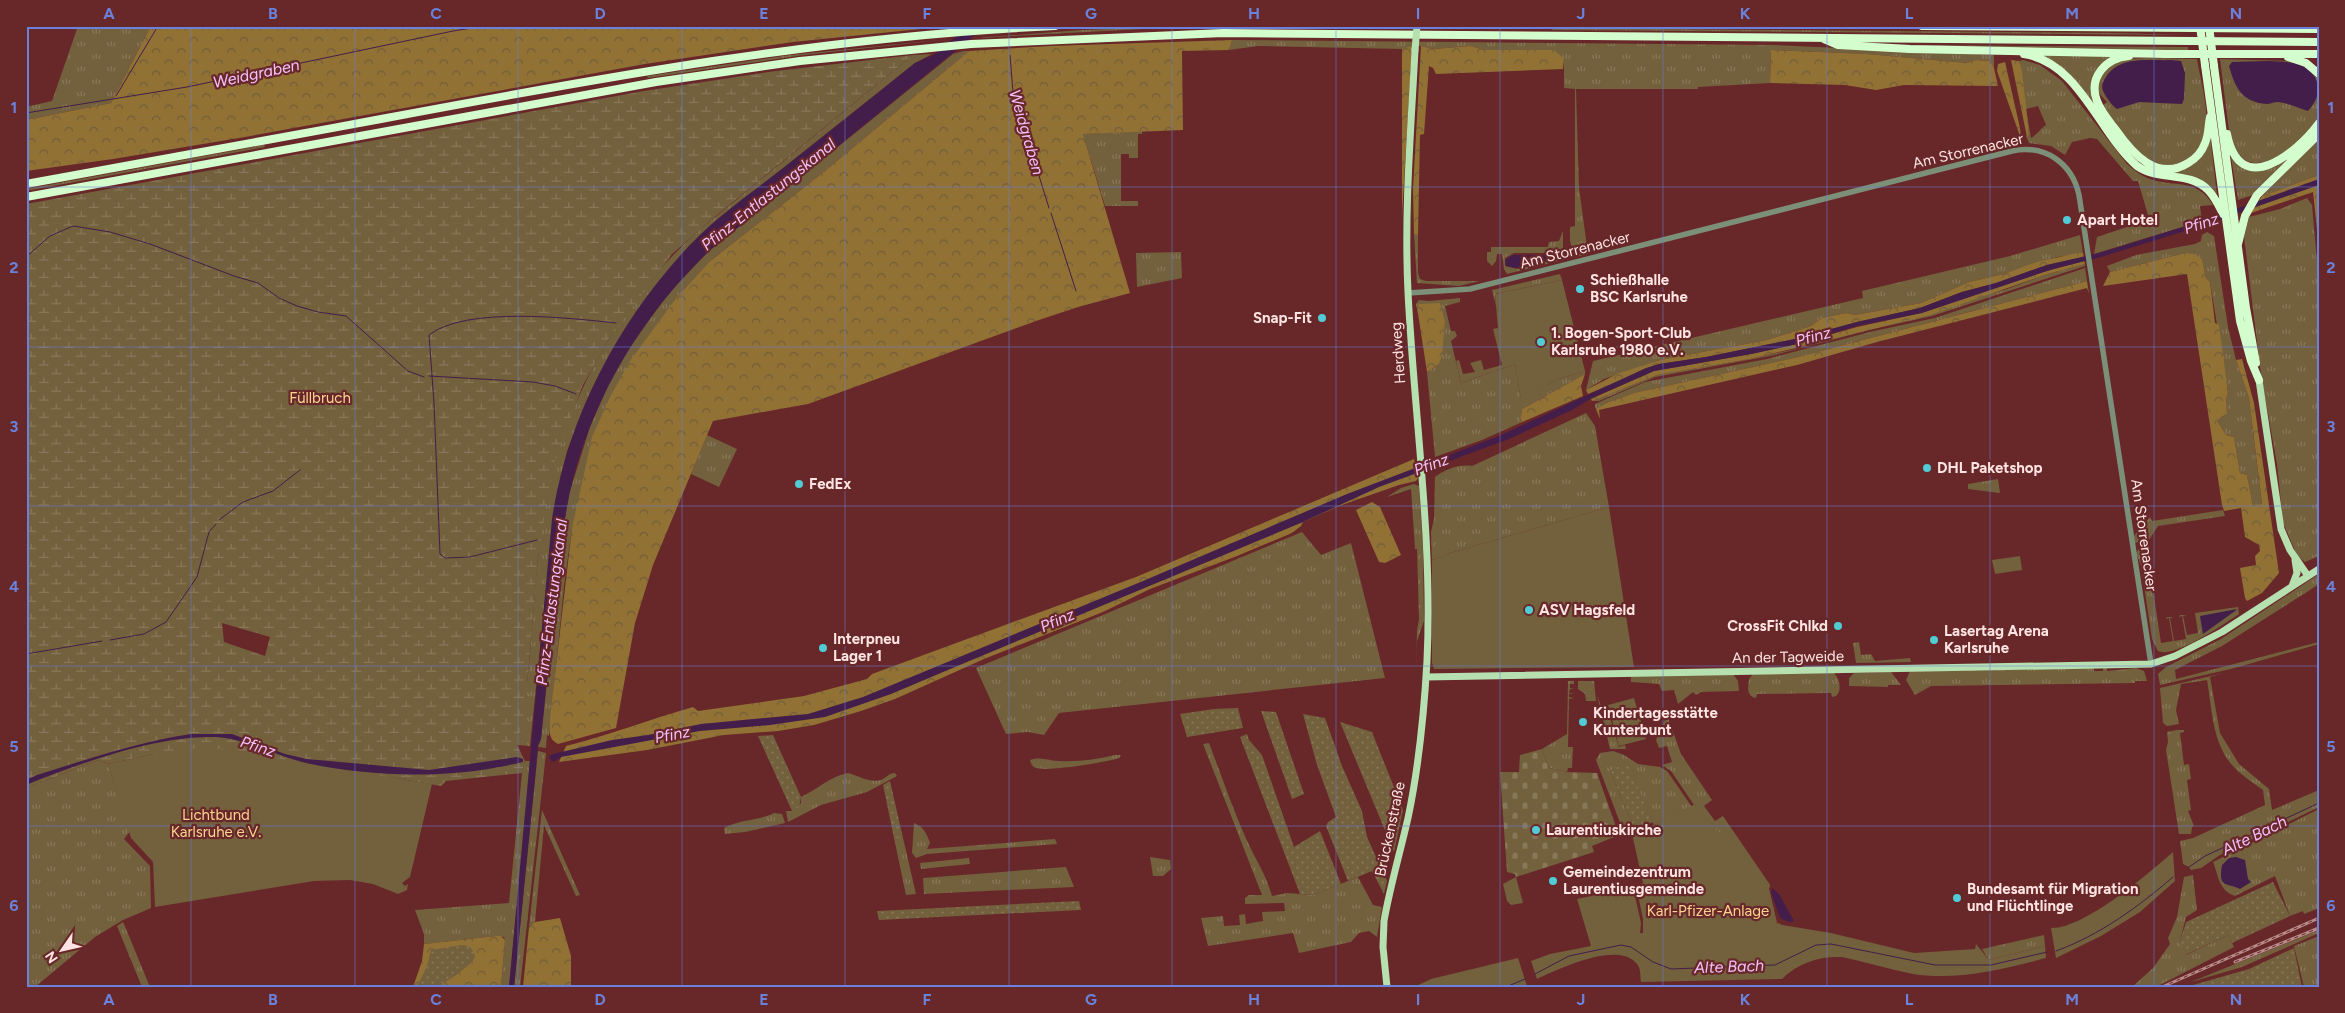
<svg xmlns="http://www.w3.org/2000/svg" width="2345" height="1013" viewBox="0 0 2345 1013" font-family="Figtree,sans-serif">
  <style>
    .grass { fill: url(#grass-tufts); fill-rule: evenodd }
    .forest { fill: url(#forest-crowns) }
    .wetland { fill: url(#wetland-marsh); fill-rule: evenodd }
    .cemetery { fill: url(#cemetery-stones) }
    .park { fill: #73603d }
    .garden { fill: url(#garden-dots) }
    .water { fill: #441e4a }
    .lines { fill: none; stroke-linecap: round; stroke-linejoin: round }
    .stream { stroke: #441e4a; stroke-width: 1 }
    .minor { stroke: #7c9079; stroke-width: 5.5 }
    .major { stroke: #b6e0b0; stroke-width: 7 }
    .highway { stroke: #d4fdce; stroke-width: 8 }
    .rail-casing { stroke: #b78c8b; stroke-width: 3 }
    .rail { stroke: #682729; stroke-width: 1; stroke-dasharray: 4; stroke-linecap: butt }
    .major-bridge { stroke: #b6e0b0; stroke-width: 7 }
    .highway-bridge { stroke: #d4fdce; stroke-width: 8 }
    .grid { fill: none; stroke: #6b82dc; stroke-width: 1; stroke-opacity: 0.55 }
    .poi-dot { fill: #51ccd4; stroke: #682729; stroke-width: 2 }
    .labels { text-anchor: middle; stroke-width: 4.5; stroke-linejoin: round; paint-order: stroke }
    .street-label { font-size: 15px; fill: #fde4e2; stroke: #682729 }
    .poi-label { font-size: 15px; font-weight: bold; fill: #fde4e2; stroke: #682729; text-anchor: start }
    .park-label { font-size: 15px; fill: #fad490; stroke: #682729 }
    .water-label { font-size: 16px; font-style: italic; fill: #f3c1fb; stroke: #682729 }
    .neatline { fill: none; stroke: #6b82dc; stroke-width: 2 }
    .grid-label { font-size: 16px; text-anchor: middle; font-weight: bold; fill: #6b82dc }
  </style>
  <defs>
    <pattern id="grass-tufts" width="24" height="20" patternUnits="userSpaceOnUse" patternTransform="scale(1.25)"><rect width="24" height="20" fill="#73603d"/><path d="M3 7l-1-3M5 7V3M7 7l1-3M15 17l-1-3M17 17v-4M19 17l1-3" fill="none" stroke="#887759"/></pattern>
    <pattern id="forest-crowns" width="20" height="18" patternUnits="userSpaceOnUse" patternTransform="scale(1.25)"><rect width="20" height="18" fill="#917134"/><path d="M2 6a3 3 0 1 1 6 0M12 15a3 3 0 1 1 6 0" fill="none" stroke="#725d3b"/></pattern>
    <pattern id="wetland-marsh" width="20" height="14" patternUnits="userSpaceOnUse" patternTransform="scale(1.25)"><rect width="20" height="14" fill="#73603d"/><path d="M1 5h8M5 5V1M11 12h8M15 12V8" fill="none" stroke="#887759"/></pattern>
    <pattern id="cemetery-stones" width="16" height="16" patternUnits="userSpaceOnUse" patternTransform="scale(1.25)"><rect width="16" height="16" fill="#73603d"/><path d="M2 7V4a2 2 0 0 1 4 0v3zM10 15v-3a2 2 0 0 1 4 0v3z" fill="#887759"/></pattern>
    <pattern id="garden-dots" width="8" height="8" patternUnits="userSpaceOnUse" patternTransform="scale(1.25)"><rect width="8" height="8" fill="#73603d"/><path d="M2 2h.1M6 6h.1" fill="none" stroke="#887759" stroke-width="1.8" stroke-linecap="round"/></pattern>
  </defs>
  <rect width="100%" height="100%" fill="#682729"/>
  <!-- grass -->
  <path class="grass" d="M 78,26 L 151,26 L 111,103 L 26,120 L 26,107 L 52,101 Z
    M 1196,26 L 1295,26 L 1143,29 L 975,38 L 1081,30 Z
    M 1552,28 L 2115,33 L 2185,35 L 1552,30 Z
    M 949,39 L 804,55 L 648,78 L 647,76 L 790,55 Z
    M 1232,40 L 1775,45 L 1994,55 L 1994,68 L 1989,61 L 1976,60 L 1967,63 L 1867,54 L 1771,50 L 1770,83 L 1698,87 L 1698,89 L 1576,89 L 1579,188 L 1588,254 L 1575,257 L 1570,241 L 1570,227 L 1575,226 L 1575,89 L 1564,88 L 1564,59 L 1549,50 L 1485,50 L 1469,46 L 1434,49 L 1421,46 L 1402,49 L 1258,46 L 1229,50 Z
    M 1905,45 L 2188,47 L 2188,52 L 2087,49 L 1905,47 Z
    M 964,51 L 969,51 L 825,171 L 709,262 L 677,297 L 572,528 L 564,586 L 549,736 L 547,735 L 546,748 L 538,747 L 541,739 L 563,530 L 569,494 L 590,427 L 608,386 L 628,350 L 667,295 L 709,251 L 953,54 Z
    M 932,54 L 915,63 L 754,191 L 689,246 L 588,398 L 567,451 L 555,502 L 530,746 L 517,745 C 531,683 531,621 538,558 C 541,532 545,492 552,468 C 579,379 628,294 697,232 L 913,55 Z
    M 2039,54 L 2117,55 L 2111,58 L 2092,90 C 2105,111 2129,165 2155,170 C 2164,172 2177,168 2186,167 L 2210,135 L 2217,195 L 2206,185 L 2147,170 L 2129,155 L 2065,71 L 2054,62 Z
    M 2147,58 L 2197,59 C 2200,78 2211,115 2205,136 C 2202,148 2193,156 2183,161 C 2148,181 2114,127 2100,101 L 2103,105 L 2107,102 L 2097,91 C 2101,61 2120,59 2147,58 Z
    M 2220,59 L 2291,61 L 2301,64 L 2319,79 L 2319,118 C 2298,150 2241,194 2229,131 Z
    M 2023,60 L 2040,65 L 2062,81 L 2127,164 C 2134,170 2141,176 2150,179 C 2175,188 2196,177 2213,205 L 2200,206 L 2202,221 L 2094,254 L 2097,237 L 2139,223 L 2148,215 L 2138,181 L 2133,181 L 2097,139 L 2090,138 L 2072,142 L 2065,155 L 2051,146 L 2029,143 L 2026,136 L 2029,134 L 2019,61 ZM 2038,106 L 2046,125 C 2040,129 2038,134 2031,138 L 2026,109 Z
    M 2319,127 L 2319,131 L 2253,195 L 2238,200 L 2230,151 C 2238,157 2247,166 2256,169 C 2277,177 2306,140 2319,127 Z
    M 1142,131 L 1142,134 L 1138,134 L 1138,158 L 1129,158 L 1129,154 L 1121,154 L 1121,201 L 1138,201 L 1138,206 L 1105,206 L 1083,134 Z
    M 2319,138 L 2319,175 L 2262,196 Z
    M 264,145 L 265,147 L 26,191 L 26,189 Z
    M 2307,198 L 2312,205 L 2319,283 L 2319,556 L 2305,562 L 2297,556 L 2283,522 L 2277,464 L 2261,374 L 2244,236 L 2249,217 L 2280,209 Z
    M 1563,231 L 1563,249 L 1566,259 L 1507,274 L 1504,269 L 1502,254 L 1497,254 L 1496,261 L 1492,266 L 1487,261 L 1487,252 L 1491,252 L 1491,247 L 1548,247 L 1549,242 L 1559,241 ZM 1557,253 L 1560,254 L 1560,258 L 1518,269 L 1505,266 L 1505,258 L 1514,253 Z
    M 2207,232 L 2214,236 L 2228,327 L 2236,360 L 2249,398 L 2262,505 L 2253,506 L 2247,475 L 2240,473 L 2234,437 L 2226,435 L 2218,422 L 2221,417 L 2227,414 L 2226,399 L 2228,391 L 2210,282 L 2206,278 L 2202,259 L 2185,253 L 2110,272 L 2107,266 L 2136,255 L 2195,244 L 2201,241 L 2202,235 Z
    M 1414,234 L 1418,235 L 1418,273 L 1420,279 L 1426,281 L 1479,281 L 1459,286 L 1417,283 Z
    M 2080,235 L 2083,253 L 2057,257 L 2004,274 L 1969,282 L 1921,303 L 1855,315 L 1846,313 L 1822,318 L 1811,326 L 1767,340 L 1664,359 L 1604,379 L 1586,390 L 1593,361 L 1863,298 L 1862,291 L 2010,256 Z
    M 1181,252 L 1182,278 L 1137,287 L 1136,253 Z
    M 2085,264 L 2085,266 L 1932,316 L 1873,329 L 1770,356 L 1655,377 L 1599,401 L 1592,401 L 1657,375 L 1750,359 L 1799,348 L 2007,289 L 2048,274 Z
    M 2085,268 L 2087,281 L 1798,357 L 1634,393 L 1606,403 L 1596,409 L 1595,407 L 1595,404 L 1645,382 L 1767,359 L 1874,331 L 1935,318 Z
    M 1560,274 L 1562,280 L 1495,294 L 1496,306 L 1492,290 Z
    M 1460,298 L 1460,302 L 1445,306 L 1451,331 L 1455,331 L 1457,336 L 1451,341 L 1461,383 L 1515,364 L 1521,399 L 1556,380 L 1585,371 L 1585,374 L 1522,409 L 1520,423 L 1482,440 L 1435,457 L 1427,372 L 1439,364 L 1445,322 L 1417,307 L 1420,324 L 1416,304 L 1419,300 L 1429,301 Z
    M 1586,413 L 1595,426 L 1609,507 L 1447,554 L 1432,560 L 1431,532 L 1434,519 L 1435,477 C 1446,469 1459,464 1472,466 Z
    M 707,435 L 737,449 L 719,487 L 691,474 Z
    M 1998,479 L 2000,493 L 1968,489 L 1968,484 Z
    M 1414,484 L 1419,486 L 1423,549 L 1424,621 L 1417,641 L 1416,670 L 1417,631 L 1419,619 L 1417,549 L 1415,549 L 1411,489 L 1387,497 L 1401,488 Z
    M 2223,510 L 2225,516 L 2158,526 L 2149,540 L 2135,543 L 2134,536 L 2150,517 L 2152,521 Z
    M 1302,532 L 1321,555 L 1351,543 L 1385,678 L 1059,713 L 1044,735 L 1028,732 L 1006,734 L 976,668 Z
    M 2149,548 L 2150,549 L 2147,550 L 2161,643 L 2173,641 L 2169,618 L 2166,619 L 2167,617 L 2174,617 L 2170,618 L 2174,641 L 2186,639 L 2182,616 L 2179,617 L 2180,615 L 2187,615 L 2183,616 L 2187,635 L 2198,633 L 2195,613 L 2238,607 L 2239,614 C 2224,624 2174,659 2158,651 L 2152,639 L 2141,565 L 2136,553 L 2139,549 Z
    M 2319,574 L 2319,584 L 2310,590 L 2222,646 L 2175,670 L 2176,679 L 2319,642 L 2319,644 L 2231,669 L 2160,685 L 2158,674 L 2166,667 L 2221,639 Z
    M 1859,642 L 1861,655 L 1871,654 L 1875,661 L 1910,658 L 1911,662 L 1856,663 L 1853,643 Z
    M 2319,646 L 2210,677 L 2220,733 L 2239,764 L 2269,789 L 2272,810 L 2319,790 L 2319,807 L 2220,855 L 2201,868 L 2191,870 L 2189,867 L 2183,864 L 2180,841 L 2193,838 L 2265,805 L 2263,790 C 2255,784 2243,777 2232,765 C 2212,742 2212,708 2207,680 L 2181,684 L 2176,710 L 2179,724 L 2167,726 L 2163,723 L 2160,688 L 2224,673 Z
    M 2082,668 L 2094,668 L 2094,671 L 2103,671 L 2103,668 L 2107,668 L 2107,671 L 2136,668 L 2144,671 L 2147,681 L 2135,681 L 2135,683 L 1931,686 L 1915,695 L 1906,680 L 1910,671 Z
    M 1891,672 L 1901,685 L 1888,685 L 1888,687 L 1849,686 L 1849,678 L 1854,673 Z
    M 1834,673 C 1840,679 1842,691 1836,696 L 1832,697 L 1831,693 L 1757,694 L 1756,698 C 1746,696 1748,687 1749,679 L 1753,674 Z
    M 1733,674 L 1738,681 L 1739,691 L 1701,692 L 1696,695 L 1693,692 L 1678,704 L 1674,690 L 1662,691 L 1659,684 L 1631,682 L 1631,677 L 1635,676 Z
    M 1568,681 L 1574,681 L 1574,684 L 1570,684 L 1570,688 L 1574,688 L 1570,689 L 1569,693 L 1574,693 L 1569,694 L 1569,697 L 1574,698 L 1569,699 L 1568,747 L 1573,747 L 1572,768 L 1568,768 L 1567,772 L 1549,768 L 1542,749 L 1567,734 Z
    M 1578,681 L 1594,681 L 1596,701 L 1586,701 L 1585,694 L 1578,689 Z
    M 1597,695 L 1604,714 L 1609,715 L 1619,747 L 1625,745 L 1626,749 L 1610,749 Z
    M 1667,715 L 1681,754 L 1712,800 L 1704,806 L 1715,821 L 1723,816 L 1770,885 L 1769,889 L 1777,923 L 1781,924 L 1780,928 L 1724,840 L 1694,805 L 1671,771 L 1662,765 L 1672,762 L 1667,746 L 1659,748 L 1656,740 Z
    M 2177,730 L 2184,730 L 2184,732 L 2180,733 L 2184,765 L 2189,764 L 2191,779 L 2187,780 L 2191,810 L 2188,811 L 2194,826 L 2192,827 L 2191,834 L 2179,834 L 2166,750 L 2168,742 L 2167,732 Z
    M 1209,743 C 1222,777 1234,813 1250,847 C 1258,863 1267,878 1272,896 L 1287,893 L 1313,895 L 1358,877 L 1373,905 L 1382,907 L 1377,937 L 1369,931 L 1359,933 L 1351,942 L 1299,953 L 1293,933 L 1208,946 L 1201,918 L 1223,916 L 1224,926 L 1240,925 L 1239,915 L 1245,914 L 1246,924 L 1263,921 L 1262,912 L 1285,911 L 1284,903 L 1245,904 L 1245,898 L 1249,895 L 1262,895 L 1203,744 Z
    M 538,751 L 546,753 L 520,987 L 514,987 Z
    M 1613,751 L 1624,755 L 1638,764 L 1660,767 L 1667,771 L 1692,807 L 1654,825 L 1627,763 L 1610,771 L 1635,830 L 1624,833 L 1596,760 L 1600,753 Z
    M 1115,755 L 1121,755 L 1119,758 C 1109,762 1045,772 1037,768 C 1032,767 1031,764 1030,760 C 1041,756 1049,761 1060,761 C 1077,762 1099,759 1115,755 Z
    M 99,760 L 108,764 L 130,831 L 124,839 L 150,866 L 151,908 L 123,920 L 95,937 L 35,987 L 26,987 L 26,788 Z
    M 525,761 L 531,761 L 509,987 L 501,987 L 505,940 L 504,937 L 496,936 L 424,944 L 424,934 L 415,910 L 509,903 L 522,773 Z
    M 848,773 C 859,776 869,783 881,780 C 886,778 889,773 895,773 L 897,776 L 867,792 L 821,805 L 788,822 L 786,811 L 792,811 L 801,803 L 801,797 C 818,789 829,777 848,773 Z
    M 2319,809 L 2319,908 L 2304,914 L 2303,911 L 2290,916 L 2275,876 L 2235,896 C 2218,890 2219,876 2213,862 Z
    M 542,810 L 580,895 L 576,896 L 544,825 L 535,922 L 529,927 Z
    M 774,813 L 782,814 L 785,823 L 745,832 L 725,834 L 724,828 C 739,819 759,821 774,813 Z
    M 914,823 C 924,827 927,834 930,843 L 927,849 L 1055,839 L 1057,844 L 927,854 L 916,858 L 912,853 Z
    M 894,838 L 903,838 L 916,894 L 906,895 Z
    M 1150,857 L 1170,860 L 1171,869 L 1163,876 L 1153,876 Z
    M 969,858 L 970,864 L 921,869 L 920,863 Z
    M 1066,867 L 1074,887 L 924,894 L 923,878 Z
    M 2193,875 L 2197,910 L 2186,917 L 2180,941 L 2186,955 L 2228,935 L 2234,947 L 2156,987 L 2132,987 L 2153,968 L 2170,944 L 2168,938 L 2177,917 L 2184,877 Z
    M 123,922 L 124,924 L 150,987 L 142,987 L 117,926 Z
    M 2319,930 L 2319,933 L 2242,967 L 2191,982 Z
    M 2044,935 L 2045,946 L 1989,960 L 1982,949 Z
    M 2319,936 L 2319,987 L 2304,987 L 2294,946 Z"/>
  <!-- forest -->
  <path class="forest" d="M 151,26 L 950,26 L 793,42 L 645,64 L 245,137 L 113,159 L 26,171 L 26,120 L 111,103 Z
    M 1232,40 L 1229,50 L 1182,51 L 1183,130 L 1083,134 L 1130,293 L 1078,307 L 1036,321 L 808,404 L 713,421 L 653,565 L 635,623 L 616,728 L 558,744 C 547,739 550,729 550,718 L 572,528 L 592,437 L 610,397 L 630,361 L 677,297 L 709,262 L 825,171 L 969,51 L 1050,46 Z
    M 1412,46 L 1402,216 L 1402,49 Z
    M 1421,46 L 1434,49 L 1470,46 L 1485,50 L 1554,50 L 1564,59 L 1563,69 L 1436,74 L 1433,68 L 1429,66 L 1424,134 L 1420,135 L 1418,235 L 1414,234 L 1413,189 Z
    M 1771,50 L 1867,54 L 1967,63 L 1976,60 L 1990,61 L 1994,68 L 1998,86 L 1904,85 L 1876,90 L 1845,85 L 1770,83 Z
    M 2011,60 L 2019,61 L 2022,71 L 2029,134 L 2027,137 Z
    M 2005,62 L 2020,128 L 2021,139 L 1997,71 L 1998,64 Z
    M 2319,175 L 2319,248 L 2313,192 L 2251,213 L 2262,196 Z
    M 2077,253 L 2083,253 L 2084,257 L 2047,265 L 1996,283 L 1962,292 L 1920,308 L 1857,322 L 1795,339 L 1706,357 L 1659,364 L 1588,394 L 1586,390 L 1619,373 L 1664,359 L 1767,340 L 1811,326 L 1822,318 L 1846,313 L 1855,315 L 1921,303 L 1969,282 L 2004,274 L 2037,262 Z
    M 2185,253 L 2194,254 L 2202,259 L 2206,278 L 2210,282 L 2215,323 L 2219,325 L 2228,392 L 2226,399 L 2227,414 L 2221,417 L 2218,422 L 2226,435 L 2234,437 L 2240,473 L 2247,475 L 2253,506 L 2262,504 L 2249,398 L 2236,360 L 2242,359 L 2254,403 L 2279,573 L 2262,593 L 2247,601 L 2245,598 L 2240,568 L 2256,565 L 2255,556 L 2260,551 L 2259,545 L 2245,537 L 2241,508 L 2224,511 L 2222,505 L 2187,274 L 2103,286 L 2110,272 Z
    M 2084,261 L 2085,264 L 2048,274 L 1930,315 L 1750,359 L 1657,375 L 1595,400 L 1592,401 L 1591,399 L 1654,371 L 1751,354 L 1797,344 L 1857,327 L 1921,313 L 2032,275 Z
    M 2087,281 L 2089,294 L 2087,288 L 1877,342 L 1797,365 L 1599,410 L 1600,419 L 1596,409 L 1606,403 L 1634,393 L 1798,357 Z
    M 1440,303 L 1445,322 L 1442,355 L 1439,364 L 1427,372 L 1417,307 L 1419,304 Z
    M 1585,374 L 1581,386 L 1583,396 L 1520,423 L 1522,409 Z
    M 1414,459 L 1418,478 L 1416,481 L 1399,485 L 1339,506 L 1303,522 L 1301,526 L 1292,533 L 1237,556 L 1150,589 L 1103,612 L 984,659 L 895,699 L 861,711 L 814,725 L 778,731 L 724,735 L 647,750 L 559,762 L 566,746 C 609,735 651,719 693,707 L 698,711 L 804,696 L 867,679 L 872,674 L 1136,577 Z
    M 1372,502 L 1380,507 L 1401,555 L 1385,563 L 1379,562 L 1356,510 Z
    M 560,918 L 571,956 L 571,987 L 523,987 L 529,927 L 535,922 Z
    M 496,936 L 501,936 L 505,940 L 501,987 L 413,987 L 422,961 L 424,944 Z"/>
  <!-- wetland -->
  <path class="wetland" d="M 913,55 L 717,215 L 672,254 L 609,339 L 582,387 L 552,469 L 538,557 L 525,709 L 517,745 L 525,761 L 522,773 L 446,781 L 441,786 L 396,778 L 154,754 L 108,764 L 99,760 L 26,788 L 26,204 L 644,91 L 776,71 ZM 222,623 L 270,637 L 265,656 L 224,642 Z"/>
  <!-- cemetery -->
  <path class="cemetery" d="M 1542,749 L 1549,768 L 1567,772 L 1597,773 L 1619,835 L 1592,846 L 1594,852 L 1516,877 L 1515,874 L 1507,872 L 1500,772 L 1519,772 L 1520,755 Z"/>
  <!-- park -->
  <path class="park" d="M 1562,280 L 1585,371 L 1556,380 L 1521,400 L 1515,364 L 1461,383 L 1456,361 L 1459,360 L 1463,374 L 1475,372 L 1470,363 L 1481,360 L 1484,370 L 1502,365 L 1493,329 L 1498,328 L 1495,294 Z
    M 1609,507 L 1634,667 L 1434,669 L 1432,663 L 1432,560 L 1447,554 Z
    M 2020,556 L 2022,570 L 1995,574 L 1992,560 Z
    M 1634,698 L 1646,739 L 1619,746 L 1608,705 Z
    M 208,747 L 432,784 L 410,877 L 402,883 L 405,886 L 408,884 L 407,890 L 398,894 L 373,884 L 350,880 L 314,881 L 155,907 L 153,862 L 131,838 L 108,764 L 154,754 Z
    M 1695,804 L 1717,831 L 1737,837 L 1770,885 L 1769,889 L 1777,924 L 1831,933 L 1914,953 L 1975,949 L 1976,944 L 1989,960 L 2045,946 L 2046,958 C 2005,969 1956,981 1913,974 C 1889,969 1865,962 1842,957 C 1819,956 1798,963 1782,979 L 1641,982 C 1640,976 1641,968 1637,964 C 1619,940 1558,969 1537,979 L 1531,961 L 1550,954 L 1591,946 L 1577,899 L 1633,887 L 1641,923 L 1640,933 L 1643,933 L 1643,919 L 1636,886 L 1643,883 L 1632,834 L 1654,825 Z
    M 2173,852 L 2175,881 L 2140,912 L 2101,936 L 2056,958 L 2051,928 C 2084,929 2148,874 2173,852 Z
    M 1516,877 L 1523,903 L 1511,905 L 1507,901 L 1503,884 Z
    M 1518,958 L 1527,986 L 1414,987 L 1431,979 Z"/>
  <!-- garden -->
  <path class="garden" d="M 1238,708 L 1243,728 L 1187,737 L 1180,714 L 1214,709 Z
    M 1261,711 L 1276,712 L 1304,794 L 1292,799 Z
    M 1303,714 L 1325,718 L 1342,766 L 1362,811 L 1367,837 L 1387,881 L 1384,894 L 1372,871 L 1348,881 L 1326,826 L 1328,822 L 1336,817 L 1317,765 Z
    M 1340,722 L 1372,732 L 1403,810 L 1394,852 Z
    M 1247,734 L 1249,740 L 1262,755 L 1294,847 L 1320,831 L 1341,884 L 1313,895 L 1300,894 L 1240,737 Z
    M 773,735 L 801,797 L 799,807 L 792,811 L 758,736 Z
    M 1627,762 L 1653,822 L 1635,830 L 1610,771 Z
    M 890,781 L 903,838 L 894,838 L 883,785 Z
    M 2273,882 L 2290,916 L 2232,943 L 2228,935 L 2185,955 L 2180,941 L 2186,922 Z
    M 1079,901 L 1081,910 L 879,920 L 877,911 Z
    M 462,945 C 471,945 473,950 475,957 L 471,963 L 455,976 L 437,987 L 417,987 L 427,966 L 431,950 Z
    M 2294,948 L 2302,987 L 2186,987 L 2249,969 Z"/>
  <!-- water -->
  <path class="water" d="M 969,26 L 986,26 L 709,251 C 644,314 596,391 573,479 C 564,514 561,549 557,584 C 551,636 546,688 541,739 L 538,745 L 536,768 L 514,987 L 509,987 L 552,519 C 567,418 619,320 689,246 C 716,217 751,193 782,169 C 827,134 871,98 915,63 L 933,55 Z
    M 2171,60 L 2181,61 L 2185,73 L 2184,99 L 2182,104 L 2139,102 L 2117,109 C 2112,106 2106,97 2103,91 C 2101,86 2103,81 2106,77 C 2120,55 2149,61 2171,60 Z
    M 2269,61 C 2278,62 2293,61 2301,65 C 2322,76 2323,95 2308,111 C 2299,108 2288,103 2278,102 C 2274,102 2270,104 2267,104 C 2241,102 2235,87 2229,66 L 2232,62 Z
    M 2319,179 L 2319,185 L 2198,227 L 2101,257 L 2053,269 L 1922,313 L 1857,326 L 1797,344 L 1751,354 L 1654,371 L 1592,398 L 1572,410 L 1509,439 L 1379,487 L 1303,522 L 955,667 L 891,694 L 825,717 L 770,725 L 700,731 L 561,757 L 554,762 L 550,759 L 549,756 L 553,754 L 612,740 L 648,735 L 701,724 L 808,714 L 863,697 L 1143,581 L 1347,494 L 1499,436 L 1646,368 L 1659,364 L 1706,357 L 1795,339 L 1857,322 L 1920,308 L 1962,292 L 1996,283 L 2047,265 L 2099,253 L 2202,221 Z
    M 1513,255 L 1559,255 L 1559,258 L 1515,268 L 1506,266 L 1505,260 Z
    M 2237,609 L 2235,611 L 2203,634 L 2200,616 Z
    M 191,734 L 232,734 L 285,754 L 307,759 L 429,770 L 517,757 L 523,759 L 523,762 C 453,779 377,778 306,763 C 276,756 247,739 216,737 C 157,735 80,763 26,785 L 26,780 L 37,775 C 88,759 138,742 191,734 Z
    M 2236,857 L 2245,860 L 2248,879 L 2251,882 L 2240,889 C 2226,882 2218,889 2222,865 L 2229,858 Z
    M 1772,888 L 1779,894 L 1794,921 L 1789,922 L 1780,918 L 1771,892 Z"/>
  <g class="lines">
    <!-- stream -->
    <path class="stream" d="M 1010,55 L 1013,92 L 1049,208
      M 116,96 L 158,26
      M 26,113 L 187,87 L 453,31 L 485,26
      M 1051,213 L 1076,291
      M 26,257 L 50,236 L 73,226 L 110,232 L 150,244 L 234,276 L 258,283 L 279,298 L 297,306 L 318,312 L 346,316 L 408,371 L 424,377
      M 429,376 L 533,382 L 555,386 L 576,394
      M 219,520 L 243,502 L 273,491 L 300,470
      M 537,540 L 470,557 L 445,558 L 440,554 L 434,403 L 429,335 C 466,306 570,318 616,323
      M 110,640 L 144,634 L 166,622 L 197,577 L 209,532 L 216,524
      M 26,654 L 102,641
      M 551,762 L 553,760
      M 2189,867 L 2205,856 L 2319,803
      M 2056,951 C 2100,935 2138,907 2173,877
      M 1535,974 L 1569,956 L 1621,945 L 1631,947 L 1653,962 L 1671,969 L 1775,965 L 1816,945 L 1831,944 L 1935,965 L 1991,965 L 2047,952
      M 1506,987 L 1525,979"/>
    <!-- minor -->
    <path class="minor" d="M 1408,293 L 1470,289 L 2012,151 C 2045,144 2072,163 2079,195 L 2151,664"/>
    <!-- major -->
    <path class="major" d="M 2259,380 L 2281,529 L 2290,550 L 2308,576
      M 2292,586 L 2297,573 L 2295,560
      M 1426,677 L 2151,664 L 2175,656 L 2222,632 L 2319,569
      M 1387,987 L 1383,947 L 1384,921 C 1390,887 1400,853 1408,818 C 1419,766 1424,714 1427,661 C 1433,538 1414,415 1408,292 C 1404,211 1411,130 1415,50"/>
    <!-- highway -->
    <path class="highway" d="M 1922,26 L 2319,29
      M 1824,39 L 1838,45 L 1910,49 L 2166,54 L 2319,54
      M 2024,54 C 2080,63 2098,132 2137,166 C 2158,181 2190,171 2208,190 C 2215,197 2219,206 2223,214
      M 2129,56 C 2106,58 2088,77 2097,101 C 2101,112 2109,121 2116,130 C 2132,153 2157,182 2188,163 C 2195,159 2202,152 2205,143 C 2209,135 2208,126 2210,117
      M 2288,57 L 2306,63 L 2319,74
      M 2205,65 L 2240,321 L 2251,361 L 2259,380
      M 2214,66 L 2246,308 L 2256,363
      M 2227,134 C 2240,200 2297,153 2319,123
      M 26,184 C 145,162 263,141 381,119 C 604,77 828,36 1055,26
      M 26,197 L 656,82 L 800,61 L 971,44 L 1223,33 L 2319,42
      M 2238,244 L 2245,216 L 2257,195 L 2319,134"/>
    <defs>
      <path id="rail" d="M 2235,962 L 2319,928
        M 2162,987 L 2319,918"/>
    </defs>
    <!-- rail casing -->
    <use href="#rail" class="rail-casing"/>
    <!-- rail -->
    <use href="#rail" class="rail"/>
    <!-- major-bridge -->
    <path class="major-bridge" d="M 1415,50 L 1417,26"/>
    <!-- highway-bridge -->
    <path class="highway-bridge" d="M 2200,26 L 2205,65
      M 2209,26 L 2214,66"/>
  </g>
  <!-- grid -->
  <path class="grid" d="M 191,26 L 191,987M 355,26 L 355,987M 518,26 L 518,987M 682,26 L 682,987M 845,26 L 845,987M 1009,26 L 1009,987M 1172,26 L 1172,987M 1336,26 L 1336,987M 1500,26 L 1500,987M 1663,26 L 1663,987M 1827,26 L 1827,987M 1990,26 L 1990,987M 2154,26 L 2154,987M 26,187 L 2319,187M 26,347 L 2319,347M 26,506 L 2319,506M 26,666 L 2319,666M 26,826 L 2319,826"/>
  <!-- markers -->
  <g class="poi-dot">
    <circle cx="2067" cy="220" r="5"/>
    <circle cx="1580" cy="289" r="5"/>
    <circle cx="1322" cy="318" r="5"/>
    <circle cx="1541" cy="342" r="5"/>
    <circle cx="1927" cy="468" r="5"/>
    <circle cx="799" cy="484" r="5"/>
    <circle cx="1529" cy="610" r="5"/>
    <circle cx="1838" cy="626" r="5"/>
    <circle cx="1934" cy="640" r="5"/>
    <circle cx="823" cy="648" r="5"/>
    <circle cx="1583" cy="722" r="5"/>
    <circle cx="1536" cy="830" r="5"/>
    <circle cx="1553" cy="881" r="5"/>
    <circle cx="1957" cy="898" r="5"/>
  </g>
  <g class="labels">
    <!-- street labels -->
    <g class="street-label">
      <text transform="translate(1968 151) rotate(-13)" y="5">Am Storrenacker</text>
      <text transform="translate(1575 250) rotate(-14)" y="5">Am Storrenacker</text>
      <text transform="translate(1398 353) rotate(-94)" y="5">Herdweg</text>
      <text transform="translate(2144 535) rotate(82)" y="5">Am Storrenacker</text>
      <text transform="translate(1788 657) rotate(-1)" y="5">An der Tagweide</text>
      <text transform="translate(1390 829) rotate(-78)" y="5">Brückenstraße</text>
    </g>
    <!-- poi labels -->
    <g class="poi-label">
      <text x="2077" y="225">Apart Hotel</text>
      <text x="1590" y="285">Schießhalle<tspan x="1590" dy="17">BSC Karlsruhe</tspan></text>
      <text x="1312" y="323" text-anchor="end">Snap-Fit</text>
      <text x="1551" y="338">1. Bogen-Sport-Club<tspan x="1551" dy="17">Karlsruhe 1980 e.V.</tspan></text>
      <text x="1937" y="473">DHL Paketshop</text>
      <text x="809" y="489">FedEx</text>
      <text x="1539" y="615">ASV Hagsfeld</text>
      <text x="1828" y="631" text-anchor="end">CrossFit Chlkd</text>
      <text x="1944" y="636">Lasertag Arena<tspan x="1944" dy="17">Karlsruhe</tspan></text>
      <text x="833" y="644">Interpneu<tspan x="833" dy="17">Lager 1</tspan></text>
      <text x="1593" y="718">Kindertagesstätte<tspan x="1593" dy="17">Kunterbunt</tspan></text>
      <text x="1546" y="835">Laurentiuskirche</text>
      <text x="1563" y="877">Gemeindezentrum<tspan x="1563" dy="17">Laurentiusgemeinde</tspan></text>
      <text x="1967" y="894">Bundesamt für Migration<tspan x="1967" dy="17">und Flüchtlinge</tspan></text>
    </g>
    <!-- park labels -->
    <g class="park-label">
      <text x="320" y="403">Füllbruch</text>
      <text x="216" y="820">Lichtbund<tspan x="216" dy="17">Karlsruhe e.V.</tspan></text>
      <text x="1708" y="916">Karl-Pfizer-Anlage</text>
    </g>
    <!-- water labels -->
    <g class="water-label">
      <text transform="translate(256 73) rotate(-12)" y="6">Weidgraben</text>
      <text transform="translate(1027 132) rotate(74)" y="6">Weidgraben</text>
      <text transform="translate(768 194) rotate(-39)" y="6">Pfinz-Entlastungskanal</text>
      <text transform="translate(2201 223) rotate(-18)" y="6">Pfinz</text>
      <text transform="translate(1813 336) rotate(-15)" y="6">Pfinz</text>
      <text transform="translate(1431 464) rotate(-20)" y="6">Pfinz</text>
      <text transform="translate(551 602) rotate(-83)" y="6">Pfinz-Entlastungskanal</text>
      <text transform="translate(1057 620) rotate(-23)" y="6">Pfinz</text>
      <text transform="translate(672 734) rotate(-11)" y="6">Pfinz</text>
      <text transform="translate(258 746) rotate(18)" y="6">Pfinz</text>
      <text transform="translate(2254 835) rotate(-26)" y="6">Alte Bach</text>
      <text transform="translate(1729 966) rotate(-2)" y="6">Alte Bach</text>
    </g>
  </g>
  <!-- border -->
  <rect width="2345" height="1013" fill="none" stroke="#682729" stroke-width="55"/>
  <!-- north arrow -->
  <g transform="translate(62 950) rotate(236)" stroke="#682729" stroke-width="4" paint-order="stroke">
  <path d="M0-4L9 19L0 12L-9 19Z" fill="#fde4e2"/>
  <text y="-8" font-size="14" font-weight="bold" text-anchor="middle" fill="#fde4e2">N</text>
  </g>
  <rect x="28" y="28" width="2290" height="958" class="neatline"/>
  <g class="grid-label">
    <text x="109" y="19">A</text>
    <text x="273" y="19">B</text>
    <text x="436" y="19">C</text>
    <text x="600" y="19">D</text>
    <text x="764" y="19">E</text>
    <text x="927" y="19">F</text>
    <text x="1091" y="19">G</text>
    <text x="1254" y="19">H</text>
    <text x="1418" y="19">I</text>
    <text x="1581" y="19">J</text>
    <text x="1745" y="19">K</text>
    <text x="1909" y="19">L</text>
    <text x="2072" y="19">M</text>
    <text x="2236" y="19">N</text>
    <text x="14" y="113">1</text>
    <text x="2331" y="113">1</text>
    <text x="14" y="273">2</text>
    <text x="2331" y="273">2</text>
    <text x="14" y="432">3</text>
    <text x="2331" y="432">3</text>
    <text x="14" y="592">4</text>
    <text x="2331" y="592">4</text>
    <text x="14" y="752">5</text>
    <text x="2331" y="752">5</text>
    <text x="14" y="911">6</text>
    <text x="2331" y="911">6</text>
    <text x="109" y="1005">A</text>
    <text x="273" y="1005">B</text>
    <text x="436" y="1005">C</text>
    <text x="600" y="1005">D</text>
    <text x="764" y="1005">E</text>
    <text x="927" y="1005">F</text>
    <text x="1091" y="1005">G</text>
    <text x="1254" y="1005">H</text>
    <text x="1418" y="1005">I</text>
    <text x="1581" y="1005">J</text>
    <text x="1745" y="1005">K</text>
    <text x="1909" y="1005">L</text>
    <text x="2072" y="1005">M</text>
    <text x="2236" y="1005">N</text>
  </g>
</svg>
